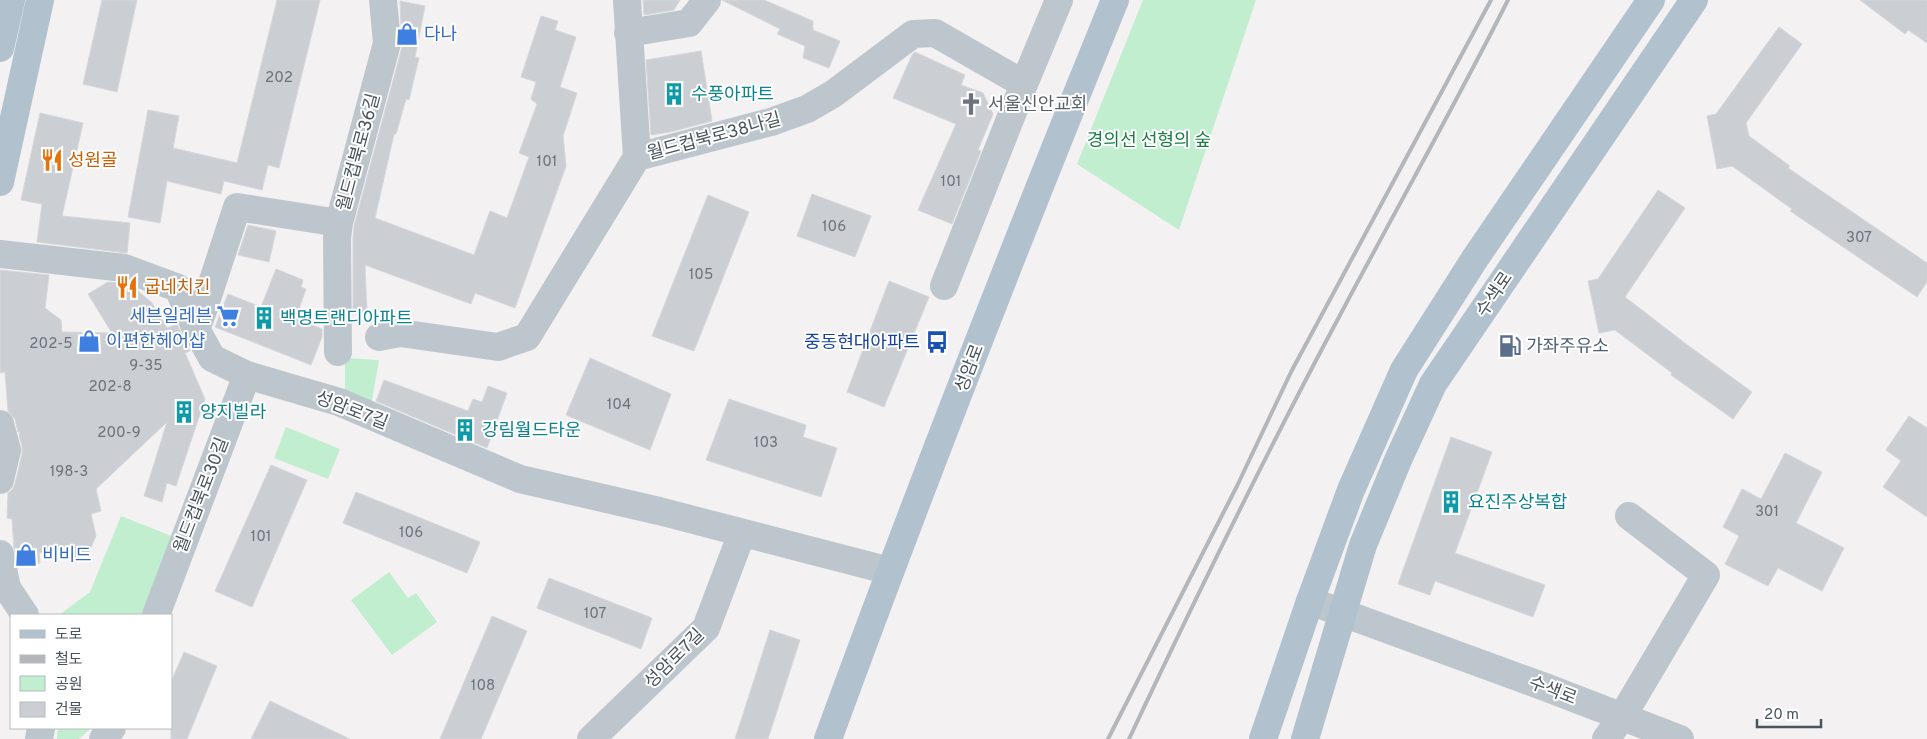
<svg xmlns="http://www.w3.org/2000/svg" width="1927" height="739" viewBox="0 0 1927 739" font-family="Overpass,'Noto Sans KR',sans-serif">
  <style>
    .park { fill: #c1eecf }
    .building { fill: #cbced3; stroke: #d5d7dc }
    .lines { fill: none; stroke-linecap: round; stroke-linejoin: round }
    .minor { stroke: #bdc6cd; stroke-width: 28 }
    .major { stroke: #b1c2ce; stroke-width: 28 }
    .rail { stroke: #b3b6ba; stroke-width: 4 }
    .labels { text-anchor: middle; stroke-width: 4; stroke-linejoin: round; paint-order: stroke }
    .number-label { font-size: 15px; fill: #6a737a }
    .shop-label { font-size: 18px; fill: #366cbe; stroke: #fff; text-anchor: start }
    .culture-label { font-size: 18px; fill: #0d838f; stroke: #fff; text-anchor: start }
    .worship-label { font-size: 18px; fill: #5b616d; stroke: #fff; text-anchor: start }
    .street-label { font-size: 18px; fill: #49555d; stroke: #fff }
    .park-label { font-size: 18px; fill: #1b7d45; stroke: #fff }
    .food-label { font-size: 18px; fill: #c56008; stroke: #fff; text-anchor: start }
    .transit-label { font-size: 18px; fill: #164399; stroke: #fff; text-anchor: end }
    .service-label { font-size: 18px; fill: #4e5e75; stroke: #fff; text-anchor: start }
  </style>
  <rect width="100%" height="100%" fill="#f3f1f1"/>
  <!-- park -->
  <path class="park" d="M 1143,0 L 1256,0 L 1179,230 L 1077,164 Z
    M 345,358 L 379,360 L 371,406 L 345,395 Z
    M 286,427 L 340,449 L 328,479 L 274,458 Z
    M 121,516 L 174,537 L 142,615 L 59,615 L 90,592 Z
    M 389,572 L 408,598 L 416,593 L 437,622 L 392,655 L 351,600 Z
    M 58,728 L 91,728 L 79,739 L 57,739 Z"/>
  <!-- building -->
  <path class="building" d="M 102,0 L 137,0 L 117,92 L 83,84 Z
    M 277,0 L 320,0 L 279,168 L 268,165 L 262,190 L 224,181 L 221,194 L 167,181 L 160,223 L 128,217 L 148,110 L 179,116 L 173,148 L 237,163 Z
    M 643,0 L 680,0 L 674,10 L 644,15 Z
    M 722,0 L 764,0 L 813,21 L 813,30 L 840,41 L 829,68 L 803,58 L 805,46 L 777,34 L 780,29 Z
    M 1860,0 L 1927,0 L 1927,43 L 1908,30 L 1905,34 Z
    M 400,1 L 425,6 L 415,57 L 419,58 L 409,100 L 406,99 L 396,134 L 394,134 L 375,218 L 474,255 L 490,211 L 507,218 L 529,157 L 519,153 L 537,104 L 531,99 L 536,82 L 521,77 L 541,16 L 558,21 L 555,30 L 576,37 L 560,87 L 577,93 L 563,136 L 566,166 L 515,308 L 475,293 L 471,304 L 365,265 L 367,313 L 353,314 L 353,239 L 354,226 L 402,47 Z
    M 1779,27 L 1802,44 L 1746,123 L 1749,136 L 1790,166 L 1788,168 L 1927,263 L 1927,282 L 1917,297 L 1790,211 L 1792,209 L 1732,166 L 1717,169 L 1707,116 L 1716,114 Z
    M 701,51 L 712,121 L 670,132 L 651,135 L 646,60 Z
    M 915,52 L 965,75 L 961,85 L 983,93 L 993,114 L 978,150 L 981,151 L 952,224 L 918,210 L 956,124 L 893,98 L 912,55 Z
    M 40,113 L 83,123 L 62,216 L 130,223 L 127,253 L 37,242 L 42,204 L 21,200 Z
    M 1658,190 L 1685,208 L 1625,297 L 1686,344 L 1752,392 L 1733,419 L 1671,375 L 1672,373 L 1615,330 L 1599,333 L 1588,281 L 1598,279 Z
    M 812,194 L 871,216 L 855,257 L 797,236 Z
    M 708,195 L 749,212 L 694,351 L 652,336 Z
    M 248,225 L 276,231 L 269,262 L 238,255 Z
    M 276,269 L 303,280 L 301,287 L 306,289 L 299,309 L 311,313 L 307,323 L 322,329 L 322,337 L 311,365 L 215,327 L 228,294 L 261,307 Z
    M 0,270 L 49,275 L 45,308 L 61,320 L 62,332 L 112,333 L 88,294 L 108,282 L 120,283 L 137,290 L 152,303 L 167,328 L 177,324 L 190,351 L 185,353 L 205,399 L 176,486 L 167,483 L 162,502 L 144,496 L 167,422 L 96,489 L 101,511 L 91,514 L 96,536 L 88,554 L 75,558 L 72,545 L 39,553 L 40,563 L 18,565 L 14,549 L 12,519 L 7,518 L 8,493 L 12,490 L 15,484 L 22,454 L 22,446 L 19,435 L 20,432 L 18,432 L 15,419 L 8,411 L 5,372 L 0,373 Z
    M 889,281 L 929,297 L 884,407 L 847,392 Z
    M 590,358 L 671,394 L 650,450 L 566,415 Z
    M 384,380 L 468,411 L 473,399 L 482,402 L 488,386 L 507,393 L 487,448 L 376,401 Z
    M 729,399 L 806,425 L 803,437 L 837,448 L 821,497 L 706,460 Z
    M 1909,416 L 1927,428 L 1927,517 L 1883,487 L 1901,461 L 1886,450 Z
    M 1451,437 L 1492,452 L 1455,553 L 1545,585 L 1533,617 L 1435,581 L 1430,595 L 1398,584 Z
    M 1785,453 L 1822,472 L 1796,523 L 1844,548 L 1822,591 L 1778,568 L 1768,586 L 1725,564 L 1739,536 L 1723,527 L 1742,489 L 1761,499 Z
    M 271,465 L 307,480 L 252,607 L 215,591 Z
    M 356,492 L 480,542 L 467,573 L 343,523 Z
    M 549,578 L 652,618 L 641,649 L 537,608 Z
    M 492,616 L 527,631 L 481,739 L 440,739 Z
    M 770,630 L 800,640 L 768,739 L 735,739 Z
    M 184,652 L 217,666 L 187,739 L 171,739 L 171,682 Z
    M 270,701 L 350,739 L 251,739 Z"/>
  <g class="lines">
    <!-- minor -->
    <path class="minor" d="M 627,0 L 637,157
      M 628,33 L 689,23 L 707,0
      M 0,254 L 124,268 L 178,288 L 196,329 L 212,358 L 247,375 L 339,402 L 520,479 L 659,511 L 890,571
      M 944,286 L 1024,84
      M 196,329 L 205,305 L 237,207 L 339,223 L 387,43 L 383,0
      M 379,337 L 400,333 L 498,347 L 527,337 L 637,157 L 771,122 L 807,109 L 833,94 L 913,34 L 935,33 L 1024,84 L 1059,0
      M 338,352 L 337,238 L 339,223
      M 0,424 L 7,450 L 0,480
      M 0,554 L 7,588 L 25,615
      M 1310,601 L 1545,687 L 1680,739
      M 156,615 L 247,375
      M 39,739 L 41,728
      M 103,739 L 112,728
      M 591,739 L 706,628 L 742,533
      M 1606,739 L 1622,717 L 1706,575 L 1629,516"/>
    <!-- major -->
    <path class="major" d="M 0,48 L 11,0
      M 0,182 L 40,0
      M 828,739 C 919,491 1015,245 1115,0
      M 1263,739 L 1310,601 L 1351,490 L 1404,370 L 1474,260 L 1651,0
      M 1305,739 L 1363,545 L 1398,460 L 1433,384 L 1694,0"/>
    <!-- rail -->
    <path class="rail" d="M 1108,739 L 1237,486 L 1291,372 L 1491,0
      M 1129,739 C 1196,597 1265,455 1339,317 C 1395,211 1454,107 1508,0"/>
  </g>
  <!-- icons -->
  <defs>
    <symbol id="shop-bare" viewBox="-9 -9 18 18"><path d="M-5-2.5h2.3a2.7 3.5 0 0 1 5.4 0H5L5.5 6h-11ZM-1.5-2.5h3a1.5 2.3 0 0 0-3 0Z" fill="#3f7fe0" stroke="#fff" stroke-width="2.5" paint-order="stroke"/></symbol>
    <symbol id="building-bare" viewBox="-9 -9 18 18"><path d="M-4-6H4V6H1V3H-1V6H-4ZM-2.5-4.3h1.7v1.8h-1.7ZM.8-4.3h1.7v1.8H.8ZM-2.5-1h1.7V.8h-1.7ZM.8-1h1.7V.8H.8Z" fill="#0f9aa8" stroke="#fff" stroke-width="2.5" paint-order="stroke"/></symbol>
    <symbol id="church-bare" viewBox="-9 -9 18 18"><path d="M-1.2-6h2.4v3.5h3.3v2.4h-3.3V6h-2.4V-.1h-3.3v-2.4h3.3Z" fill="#6b7280" stroke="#fff" stroke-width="2.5" paint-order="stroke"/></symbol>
    <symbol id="restaurant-bare" viewBox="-9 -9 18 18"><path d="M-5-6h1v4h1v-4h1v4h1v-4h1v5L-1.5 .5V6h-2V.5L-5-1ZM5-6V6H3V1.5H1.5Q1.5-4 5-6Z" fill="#e8710a" stroke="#fff" stroke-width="2.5" paint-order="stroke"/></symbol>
    <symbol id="supermarket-bare" viewBox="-9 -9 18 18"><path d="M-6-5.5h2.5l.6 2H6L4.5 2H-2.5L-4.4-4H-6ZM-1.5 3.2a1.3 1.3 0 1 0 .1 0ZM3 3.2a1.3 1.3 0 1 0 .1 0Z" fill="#3f7fe0" stroke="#fff" stroke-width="2.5" paint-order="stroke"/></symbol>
    <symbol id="bus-bare" viewBox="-9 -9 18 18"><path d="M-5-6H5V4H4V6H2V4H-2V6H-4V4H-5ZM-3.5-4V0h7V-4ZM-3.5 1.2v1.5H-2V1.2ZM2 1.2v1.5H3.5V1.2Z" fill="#1a4fb4" stroke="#fff" stroke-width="2.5" paint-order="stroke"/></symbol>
    <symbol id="fuel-bare" viewBox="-9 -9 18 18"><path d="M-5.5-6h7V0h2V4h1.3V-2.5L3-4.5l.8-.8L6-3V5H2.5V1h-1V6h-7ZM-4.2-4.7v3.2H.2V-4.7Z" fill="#5c6f8a" stroke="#fff" stroke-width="2.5" paint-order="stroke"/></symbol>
  </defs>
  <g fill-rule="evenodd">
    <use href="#shop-bare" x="391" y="18" width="32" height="32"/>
    <use href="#building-bare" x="658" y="78" width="32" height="32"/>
    <use href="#church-bare" x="955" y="88" width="32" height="32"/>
    <use href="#restaurant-bare" x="36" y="144" width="32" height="32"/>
    <use href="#restaurant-bare" x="111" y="271" width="32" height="32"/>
    <use href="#supermarket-bare" x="212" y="300" width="32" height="32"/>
    <use href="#building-bare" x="248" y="302" width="32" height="32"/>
    <use href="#shop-bare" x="73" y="325" width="32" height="32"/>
    <use href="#bus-bare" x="921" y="326" width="32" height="32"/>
    <use href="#fuel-bare" x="1494" y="330" width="32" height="32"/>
    <use href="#building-bare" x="168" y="396" width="32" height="32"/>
    <use href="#building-bare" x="449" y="414" width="32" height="32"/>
    <use href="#building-bare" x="1435" y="486" width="32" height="32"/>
    <use href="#shop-bare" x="10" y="539" width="32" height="32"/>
  </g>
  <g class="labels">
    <!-- number labels -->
    <g class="number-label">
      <text x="279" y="82">202</text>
      <text x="547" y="166">101</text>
      <text x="951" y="186">101</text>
      <text x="834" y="231">106</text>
      <text x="1859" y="242">307</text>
      <text x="701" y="279">105</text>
      <text x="51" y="348">202-5</text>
      <text x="146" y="370">9-35</text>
      <text x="110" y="391">202-8</text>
      <text x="619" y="409">104</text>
      <text x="119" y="437">200-9</text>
      <text x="766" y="447">103</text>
      <text x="69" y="476">198-3</text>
      <text x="1767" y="516">301</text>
      <text x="411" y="537">106</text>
      <text x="261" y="541">101</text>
      <text x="595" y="618">107</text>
      <text x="483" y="690">108</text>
    </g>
    <!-- shop labels -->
    <g class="shop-label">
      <text x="424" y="40">다나</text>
      <text x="212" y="322" text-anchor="end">세븐일레븐</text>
      <text x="106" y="347">이편한헤어샵</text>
      <text x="42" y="561">비비드</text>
    </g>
    <!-- culture labels -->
    <g class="culture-label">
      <text x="691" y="100">수풍아파트</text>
      <text x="280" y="324">백명트랜디아파트</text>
      <text x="200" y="418">양지빌라</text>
      <text x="482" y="436">강림월드타운</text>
      <text x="1468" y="508">요진주상복합</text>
    </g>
    <!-- worship labels -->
    <g class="worship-label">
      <text x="988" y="110">서울신안교회</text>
    </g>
    <!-- street labels -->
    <g class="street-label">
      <text transform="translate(714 136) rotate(-15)" y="6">월드컵북로38나길</text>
      <text transform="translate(358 152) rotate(-75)" y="6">월드컵북로36길</text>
      <text transform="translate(1494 294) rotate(-56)" y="6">수색로</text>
      <text transform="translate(969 368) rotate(-69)" y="6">성암로</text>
      <text transform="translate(352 410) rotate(21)" y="6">성암로7길</text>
      <text transform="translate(201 495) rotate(-69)" y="6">월드컵북로30길</text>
      <text transform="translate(674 658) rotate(-45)" y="6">성암로7길</text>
      <text transform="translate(1553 690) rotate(21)" y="6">수색로</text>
    </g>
    <!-- park labels -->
    <g class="park-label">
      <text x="1149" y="146">경의선 선형의 숲</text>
    </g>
    <!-- food labels -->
    <g class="food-label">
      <text x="68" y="166">성원골</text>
      <text x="144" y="293">굽네치킨</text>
    </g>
    <!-- transit labels -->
    <g class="transit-label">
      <text x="920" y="348">중동현대아파트</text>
    </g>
    <!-- service labels -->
    <g class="service-label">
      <text x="1526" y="352">가좌주유소</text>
    </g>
  </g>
  <!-- legend -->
  <rect x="10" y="614" width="162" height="115" fill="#ffffff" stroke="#b6bbbe"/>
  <rect x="20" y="630" width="25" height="8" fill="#b1c2ce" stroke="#b6bbbe"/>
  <text x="55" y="639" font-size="15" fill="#49555d">도로</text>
  <rect x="20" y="655" width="25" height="8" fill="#b3b6ba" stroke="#b6bbbe"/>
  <text x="55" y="664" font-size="15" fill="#49555d">철도</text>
  <rect x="20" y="676" width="25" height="15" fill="#c1eecf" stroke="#b6bbbe"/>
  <text x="55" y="689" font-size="15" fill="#49555d">공원</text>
  <rect x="20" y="702" width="25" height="15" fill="#cbced3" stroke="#b6bbbe"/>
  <text x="55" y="714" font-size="15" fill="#49555d">건물</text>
  <!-- scale -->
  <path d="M1757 719v8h64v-8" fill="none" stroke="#49555d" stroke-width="2.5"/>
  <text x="1764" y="719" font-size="15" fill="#49555d" stroke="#ffffff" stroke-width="4" paint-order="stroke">20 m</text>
</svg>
